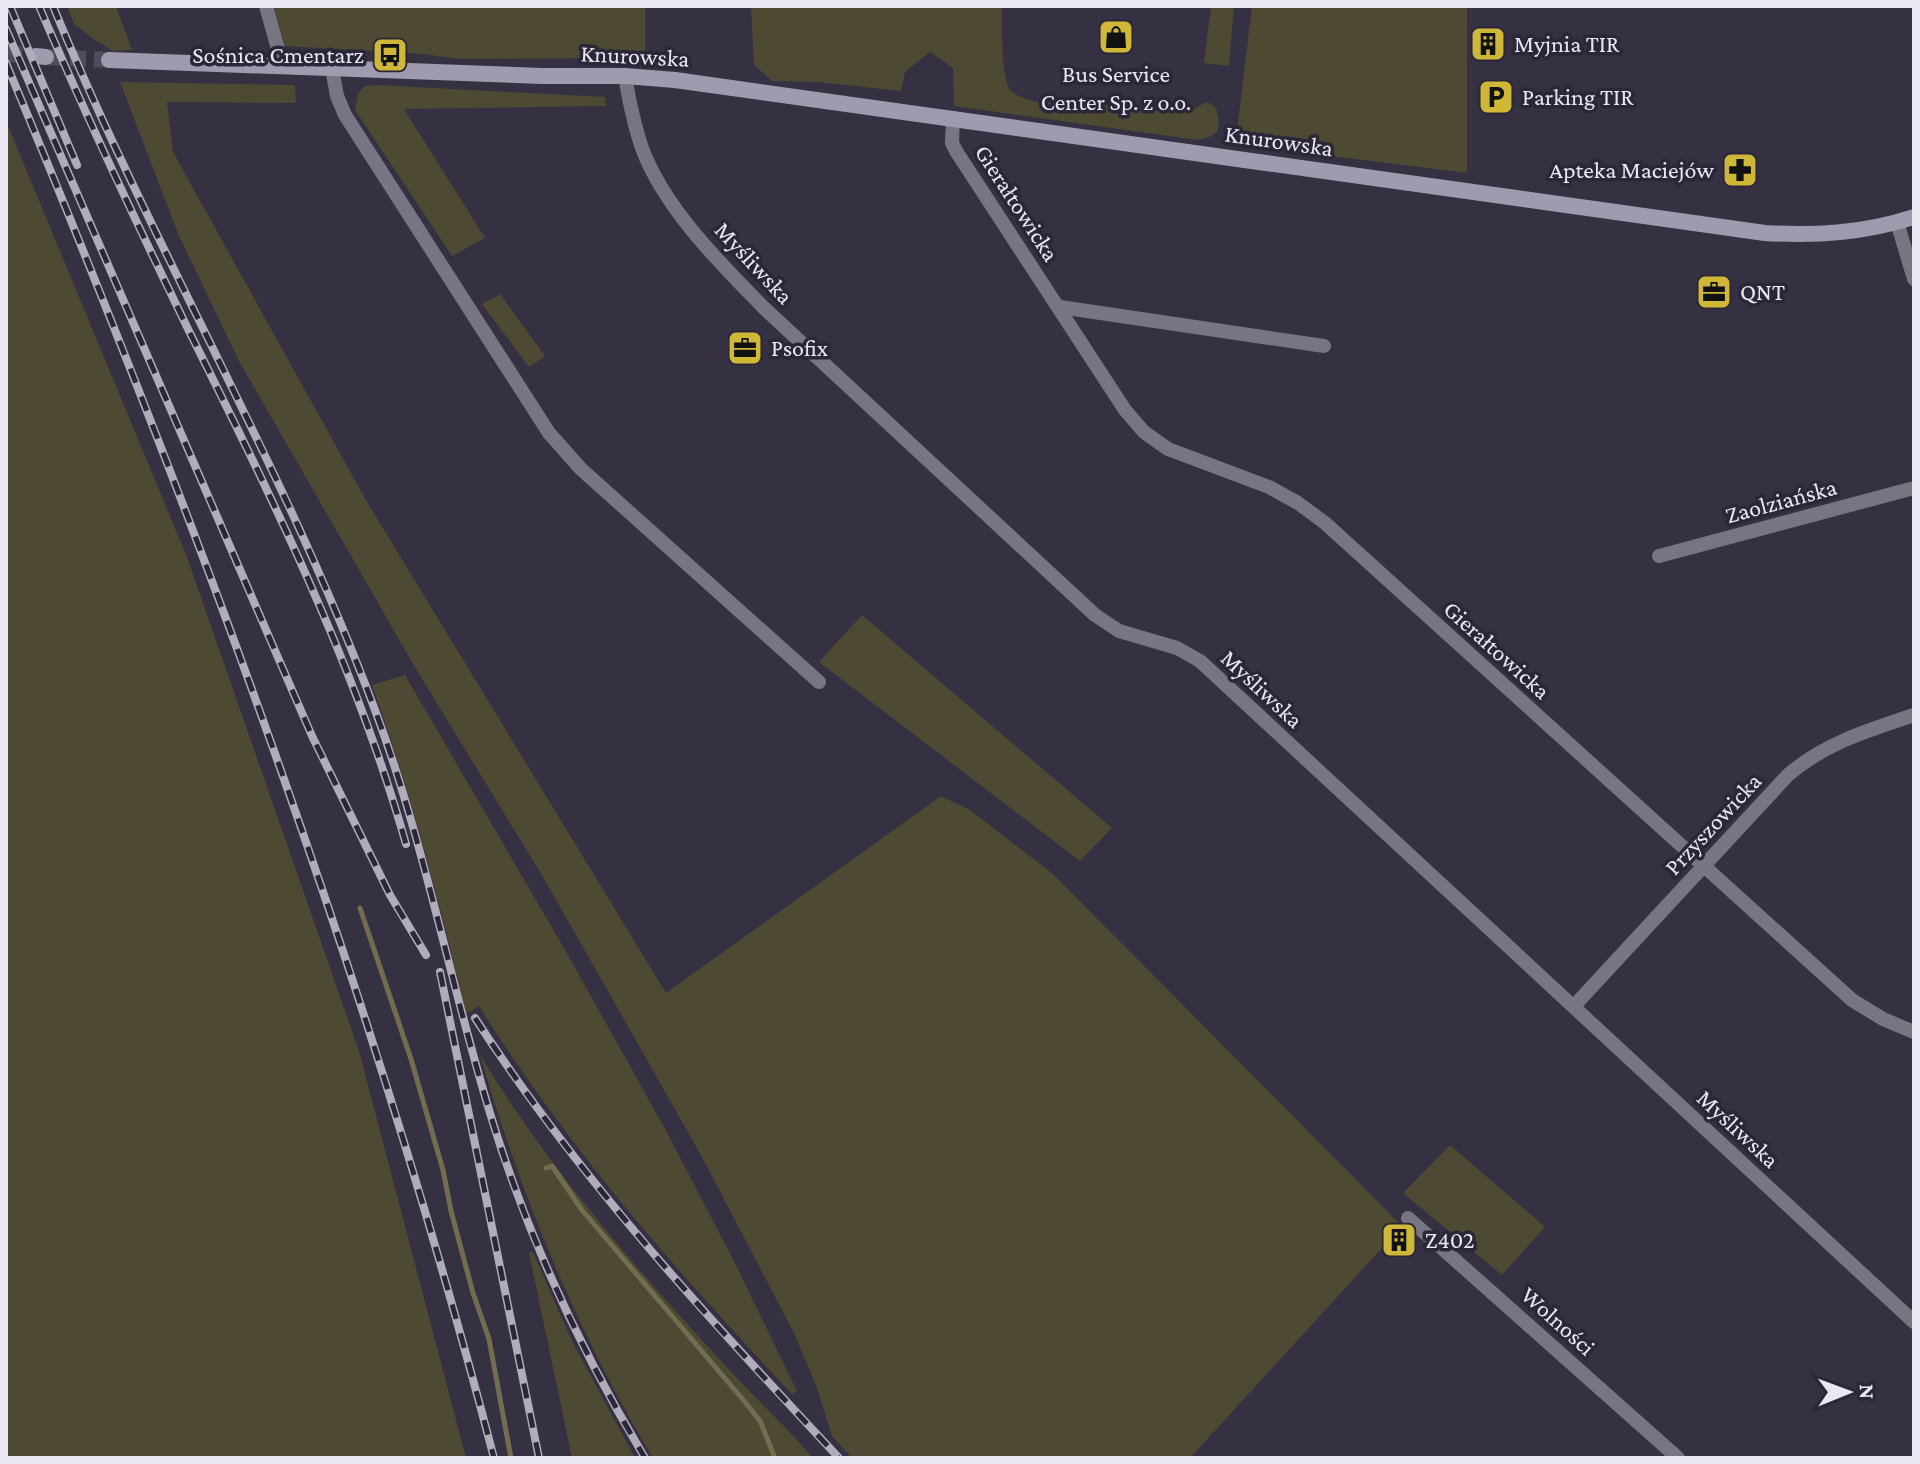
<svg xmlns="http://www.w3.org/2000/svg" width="1920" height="1464" viewBox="0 0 1920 1464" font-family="'Crimson Pro',serif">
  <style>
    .green { fill: #4d4933 }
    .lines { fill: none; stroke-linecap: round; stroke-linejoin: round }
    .stream { stroke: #726d50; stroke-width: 5 }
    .secondary-tunnel { stroke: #504b5d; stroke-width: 16; stroke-dasharray: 16 8; stroke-linecap: butt }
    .street { stroke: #787582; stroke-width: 14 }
    .secondary { stroke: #9f9aae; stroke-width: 16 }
    .rail-casing { stroke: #b0acba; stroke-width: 8 }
    .rail { stroke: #2b2638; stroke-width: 5; stroke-dasharray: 15; stroke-linecap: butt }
    .labels { text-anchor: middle; stroke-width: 7; stroke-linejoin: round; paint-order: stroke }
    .poi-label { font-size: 24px; fill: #eae7f3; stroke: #2b2638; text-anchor: start }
    .street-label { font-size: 24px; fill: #eae7f3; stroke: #2b2638 }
  </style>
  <rect width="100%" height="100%" fill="#353042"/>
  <!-- green -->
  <path class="green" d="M 67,6 L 116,6 L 132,50 L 113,51 L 95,40 L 74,24 Z
    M 274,6 L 645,6 L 645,58 L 458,59 L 423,54 L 285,46 Z
    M 751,6 L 1002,6 C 1002,24 1001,74 1009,88 C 1014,97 1027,99 1037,102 L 1194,109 L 1206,102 C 1220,106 1219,118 1218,131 L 1209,137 L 1198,140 L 954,106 L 953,68 L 930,52 L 905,72 L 901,91 L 817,82 L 772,81 L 754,65 Z
    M 1211,6 L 1234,6 L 1229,66 L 1204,63 Z
    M 1252,6 L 1467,6 L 1467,173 L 1250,146 L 1240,142 L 1237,131 Z
    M 120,82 L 295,85 L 296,103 L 167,102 L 173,152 L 367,502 L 666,993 L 941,796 L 970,810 L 1053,874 L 1402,1226 L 1190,1458 L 852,1458 L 832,1436 L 817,1388 L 794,1333 L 702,1157 L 546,882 L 413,664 L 239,361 L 179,236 Z
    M 376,85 L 605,97 L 606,106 L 404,109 L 485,238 L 452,256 L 355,110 L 358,93 L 365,86 Z
    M 6,121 L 187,557 L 359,1051 L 466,1458 L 6,1458 Z
    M 500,294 L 545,356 L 529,367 L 482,304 Z
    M 862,615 L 1112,828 L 1080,861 L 819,662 Z
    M 405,675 L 565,950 L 663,1125 L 733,1259 L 797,1391 L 792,1394 C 677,1272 568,1148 479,1006 L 466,1014 C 440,903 411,793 372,685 Z
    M 480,1055 C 548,1167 633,1265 721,1361 C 751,1394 784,1424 813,1458 L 653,1458 C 577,1332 521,1196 480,1055 Z
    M 1450,1145 L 1545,1227 L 1502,1275 L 1403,1193 Z
    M 533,1252 L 571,1339 L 635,1458 L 572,1458 L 529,1253 Z"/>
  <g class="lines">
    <!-- stream -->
    <path class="stream" d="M 360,908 L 411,1059 L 443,1170 L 451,1211 L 473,1293 L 489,1339 L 511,1458
      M 546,1168 L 552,1166 L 582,1210 L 745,1402 L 760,1421 L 775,1458"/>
    <!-- secondary-tunnel -->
    <path class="secondary-tunnel" d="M 6,54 L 36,56
      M 46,57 L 109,60"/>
    <!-- street -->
    <path class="street" d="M 266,6 L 283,67
      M 332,68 L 337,96 L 345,115 L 549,433 L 581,469 L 819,682
      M 625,76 C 629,100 634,125 642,148 C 664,208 720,263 764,308 L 1095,615 L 1119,631 L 1177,648 L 1200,661 L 1914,1322
      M 953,118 L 952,143 L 956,151 L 1125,410 L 1144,432 L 1168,449 L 1269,487 L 1298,503 L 1325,523 L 1852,1000 L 1883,1019 L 1914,1032
      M 1897,222 L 1914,279
      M 1060,307 L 1324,346
      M 1659,556 L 1914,488
      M 1574,1006 L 1788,775 C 1825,743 1869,730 1914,715
      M 1408,1218 L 1678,1458"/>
    <!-- secondary -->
    <path class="secondary" d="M 36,56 L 46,57
      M 109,60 L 542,76 L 625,76 L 675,80 L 1765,233 C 1817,236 1864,233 1914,217"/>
    <defs>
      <path id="rail" d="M 10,6 L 77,165
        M 39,6 C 86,116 137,224 189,331 C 272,498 355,664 406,844
        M 53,6 C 151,245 285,468 375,710 C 424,841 449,979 490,1113 C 526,1233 581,1351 645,1458
        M 6,29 L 312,736 L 390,895 L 426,955
        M 6,63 C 196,518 369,980 494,1458
        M 440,972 L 539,1458
        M 475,1018 C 579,1179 709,1319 839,1458"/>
    </defs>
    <!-- rail casing -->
    <use href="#rail" class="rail-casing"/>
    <!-- rail -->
    <use href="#rail" class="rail"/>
  </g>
  <!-- icons -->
  <defs>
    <symbol id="shop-square" viewBox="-11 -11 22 22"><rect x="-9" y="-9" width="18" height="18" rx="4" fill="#cfb837" stroke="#2b2638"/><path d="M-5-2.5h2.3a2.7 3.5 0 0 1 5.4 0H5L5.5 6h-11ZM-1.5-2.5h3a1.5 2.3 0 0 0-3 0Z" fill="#111"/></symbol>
    <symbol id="building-square" viewBox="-11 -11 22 22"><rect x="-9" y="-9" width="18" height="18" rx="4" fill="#cfb837" stroke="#2b2638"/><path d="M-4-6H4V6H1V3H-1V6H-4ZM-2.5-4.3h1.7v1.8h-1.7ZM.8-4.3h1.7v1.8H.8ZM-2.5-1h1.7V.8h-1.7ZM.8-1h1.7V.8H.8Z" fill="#111"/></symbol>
    <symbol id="bus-square" viewBox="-11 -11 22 22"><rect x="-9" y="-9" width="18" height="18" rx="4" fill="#cfb837" stroke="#2b2638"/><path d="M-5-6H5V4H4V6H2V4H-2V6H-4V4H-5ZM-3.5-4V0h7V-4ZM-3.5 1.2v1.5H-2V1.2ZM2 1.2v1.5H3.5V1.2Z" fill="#111"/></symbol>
    <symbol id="parking-square" viewBox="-11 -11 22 22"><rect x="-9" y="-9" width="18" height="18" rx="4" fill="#cfb837" stroke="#2b2638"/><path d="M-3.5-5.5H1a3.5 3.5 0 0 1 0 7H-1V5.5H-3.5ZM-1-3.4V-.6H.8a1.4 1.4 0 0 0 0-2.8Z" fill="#111"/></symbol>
    <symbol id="pharmacy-square" viewBox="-11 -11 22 22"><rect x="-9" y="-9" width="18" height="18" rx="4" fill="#cfb837" stroke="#2b2638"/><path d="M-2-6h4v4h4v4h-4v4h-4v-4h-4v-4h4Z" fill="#111"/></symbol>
    <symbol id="office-square" viewBox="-11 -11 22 22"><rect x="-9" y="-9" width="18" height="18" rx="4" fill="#cfb837" stroke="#2b2638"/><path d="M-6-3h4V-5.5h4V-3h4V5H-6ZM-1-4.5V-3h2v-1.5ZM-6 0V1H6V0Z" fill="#111"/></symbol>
  </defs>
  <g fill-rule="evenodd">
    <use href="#shop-square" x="1096" y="17" width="40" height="40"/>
    <use href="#building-square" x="1468" y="24" width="40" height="40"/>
    <use href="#bus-square" x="370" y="35" width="40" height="40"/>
    <use href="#parking-square" x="1476" y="77" width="40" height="40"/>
    <use href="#pharmacy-square" x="1720" y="150" width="40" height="40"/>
    <use href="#office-square" x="1694" y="272" width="40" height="40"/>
    <use href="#office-square" x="725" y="328" width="40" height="40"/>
    <use href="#building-square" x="1379" y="1220" width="40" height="40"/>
  </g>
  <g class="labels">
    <!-- poi labels -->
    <g class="poi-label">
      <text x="1514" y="52">Myjnia TIR</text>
      <text x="364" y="63" text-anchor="end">Sośnica Cmentarz</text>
      <text x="1116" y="82" text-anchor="middle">Bus Service<tspan x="1116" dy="28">Center Sp. z o.o.</tspan></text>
      <text x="1522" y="105">Parking TIR</text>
      <text x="1714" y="178" text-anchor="end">Apteka Maciejów</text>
      <text x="1740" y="300">QNT</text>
      <text x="771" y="356">Psofix</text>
      <text x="1425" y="1248">Z402</text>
    </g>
    <!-- street labels -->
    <g class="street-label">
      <text transform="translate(635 56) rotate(3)" y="8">Knurowska</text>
      <text transform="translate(1279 141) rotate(8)" y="8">Knurowska</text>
      <text transform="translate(1017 203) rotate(57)" y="8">Gierałtowicka</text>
      <text transform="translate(754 263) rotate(47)" y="8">Myśliwska</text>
      <text transform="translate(1781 501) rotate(-15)" y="8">Zaolziańska</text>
      <text transform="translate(1497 650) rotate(42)" y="8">Gierałtowicka</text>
      <text transform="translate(1262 689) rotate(43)" y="8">Myśliwska</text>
      <text transform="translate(1713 824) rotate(-47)" y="8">Przyszowicka</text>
      <text transform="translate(1738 1129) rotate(43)" y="8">Myśliwska</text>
      <text transform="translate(1558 1321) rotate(42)" y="8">Wolności</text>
    </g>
  </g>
  <!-- border -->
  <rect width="1920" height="1464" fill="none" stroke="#eae7f3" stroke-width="16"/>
  <!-- north arrow -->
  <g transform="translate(1848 1392) rotate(89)" stroke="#2b2638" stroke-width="6" paint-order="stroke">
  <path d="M0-6L14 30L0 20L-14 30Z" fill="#eae7f3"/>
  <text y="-12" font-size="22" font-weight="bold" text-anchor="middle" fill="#eae7f3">N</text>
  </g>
</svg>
